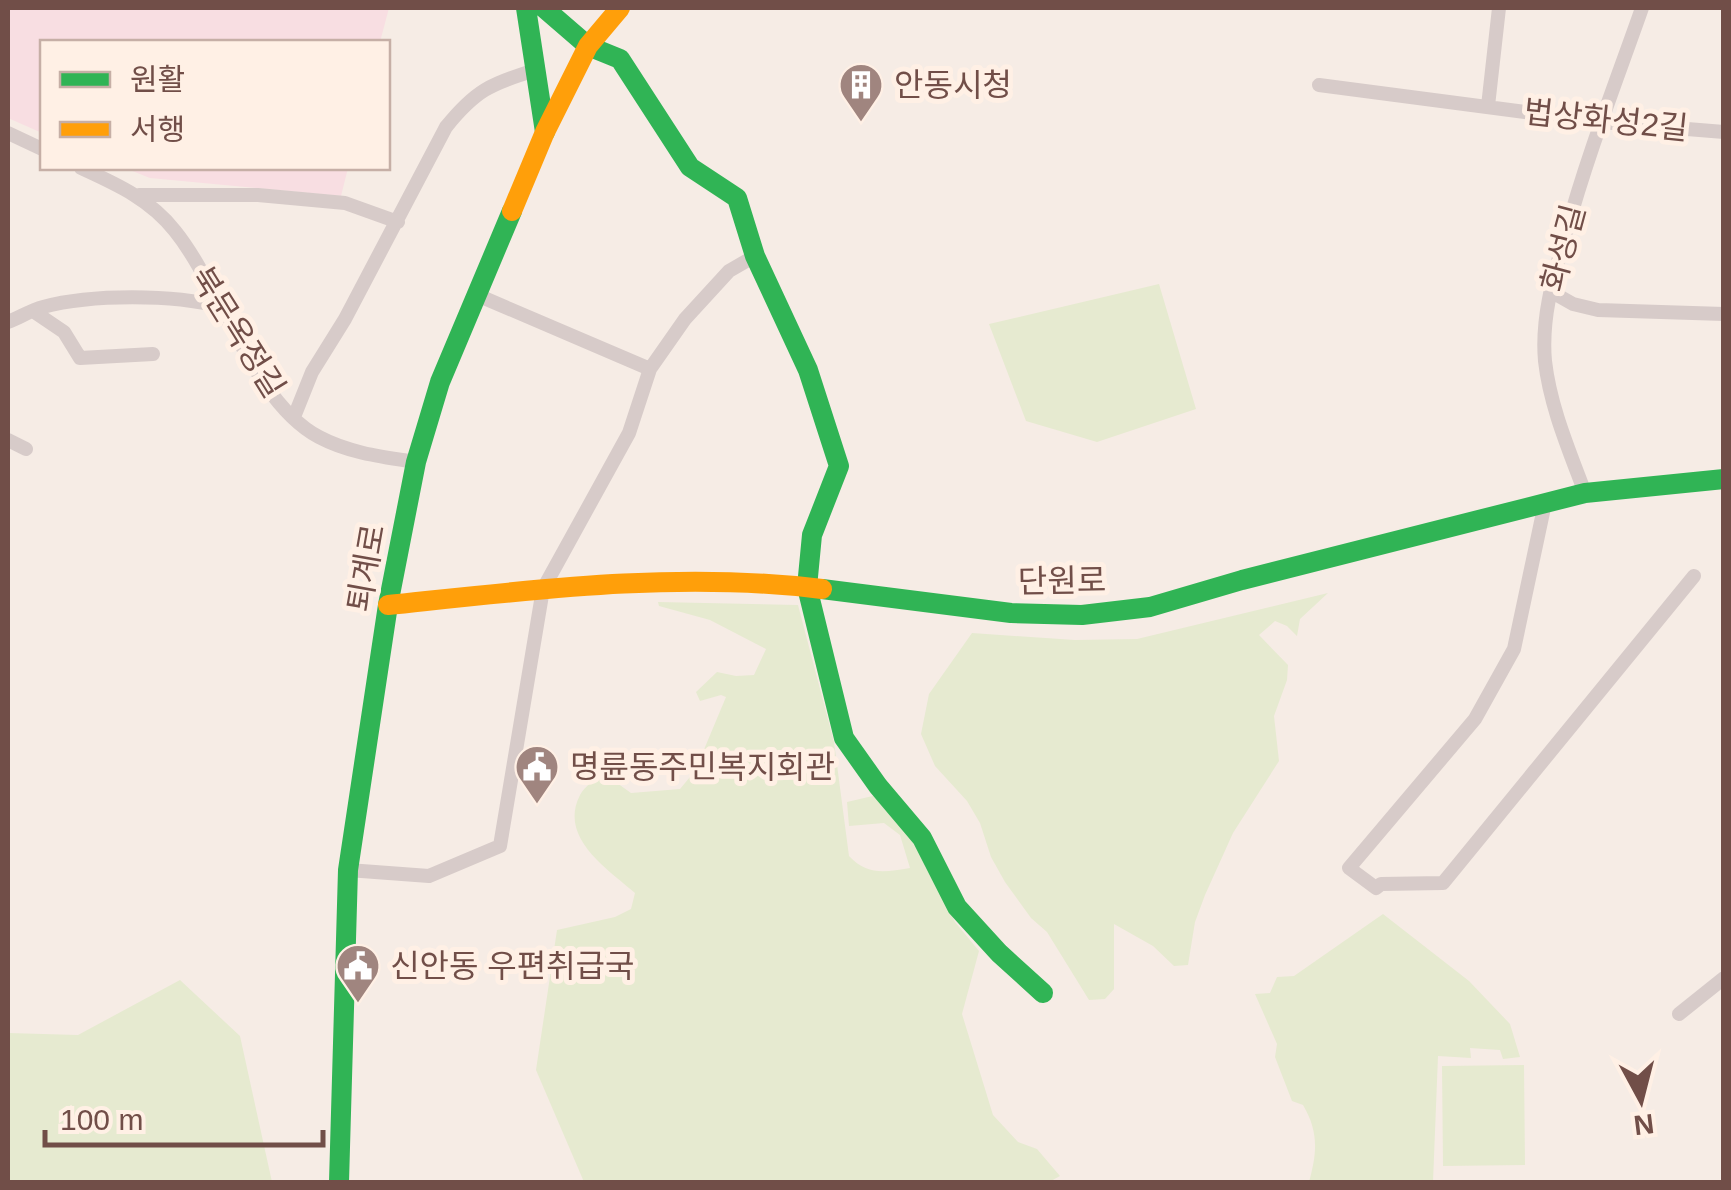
<svg xmlns="http://www.w3.org/2000/svg" width="1731" height="1190" viewBox="0 0 1731 1190" font-family="Helvetica,'Noto Sans KR',sans-serif">
  <style>
    .medical { fill: #f8dee2 }
    .green { fill: #e6ead0 }
    .lines { fill: none; stroke-linecap: round; stroke-linejoin: round }
    .street { stroke: #d7cbc9; stroke-width: 14 }
    .fast { stroke: #30b455; stroke-width: 20 }
    .slow { stroke: #ff9f0a; stroke-width: 20 }
    .labels { text-anchor: middle; stroke-width: 10; stroke-linejoin: round; paint-order: stroke }
    .poi-label { font-size: 32px; fill: #714e48; stroke: #fff0e5; text-anchor: start }
    .street-label { font-size: 32px; fill: #714e48; stroke: #fff0e5 }
  </style>
  <rect width="100%" height="100%" fill="#f6ece5"/>
  <!-- medical -->
  <path class="medical" d="M 8,8 L 389,8 L 380,42 L 42,42 L 42,133 L 8,118 Z
    M 125,168 L 348,168 L 341,196 L 150,178 Z"/>
  <!-- green -->
  <path class="green" d="M 1159,284 L 1196,409 L 1097,442 L 1026,421 L 989,324 Z
    M 1328,593 L 1300,619 L 1297,636 L 1287,626 L 1275,621 L 1259,635 L 1288,665 L 1287,680 L 1274,716 L 1279,761 L 1233,833 L 1205,895 L 1195,922 L 1188,965 L 1174,966 L 1153,946 L 1114,924 L 1114,989 L 1105,999 L 1089,1000 L 1047,932 L 1031,918 L 1005,882 L 991,857 L 980,823 L 967,801 L 935,766 L 921,734 L 929,694 L 972,633 L 1075,640 L 1137,639 Z
    M 658,602 L 798,605 L 834,742 L 849,856 C 868,876 885,872 910,868 L 900,835 L 884,823 L 849,826 L 847,802 L 877,795 L 916,839 L 925,866 L 955,922 L 979,951 L 962,1014 L 993,1115 L 1018,1142 L 1037,1149 L 1060,1176 L 1049,1182 L 584,1182 L 536,1070 L 557,930 L 615,917 L 631,909 L 635,893 C 608,869 558,838 580,795 C 584,787 596,779 603,773 L 631,793 L 680,789 L 695,771 L 726,697 L 721,695 L 700,701 L 696,692 L 717,672 L 736,676 L 754,675 L 766,649 L 710,620 L 659,606 Z
    M 1383,914 L 1469,981 L 1510,1024 L 1520,1057 L 1503,1059 L 1500,1050 L 1470,1048 L 1471,1058 L 1438,1056 L 1433,1182 L 1309,1182 C 1317,1153 1319,1132 1303,1105 L 1292,1101 L 1275,1057 L 1277,1044 L 1255,994 L 1270,993 L 1277,977 L 1294,976 Z
    M 180,980 L 240,1036 L 272,1182 L 8,1182 L 8,1033 L 78,1035 Z
    M 1524,1065 L 1525,1165 L 1443,1166 L 1442,1066 Z"/>
  <g class="lines">
    <!-- street -->
    <path class="street" d="M 1319,85 L 1601,122 L 1724,132
      M 1488,106 L 1499,8
      M 8,133 L 42,149
      M 81,168 C 116,184 150,199 175,231 C 221,288 253,402 319,437 C 349,453 383,457 416,462
      M 139,195 L 258,195 L 345,203 L 398,222
      M 1550,291 L 1573,304 L 1598,310 L 1724,314
      M 477,295 L 650,369
      M 33,311 L 64,332 L 80,358 L 153,354
      M 8,322 C 19,318 31,310 43,307 C 91,294 174,294 221,307
      M 294,417 L 312,372 L 345,319 L 446,127 C 475,91 491,83 536,70
      M 8,440 L 26,449
      M 1585,493 C 1569,450 1550,406 1545,361 C 1541,317 1554,275 1566,233 C 1587,156 1616,82 1642,8
      M 1545,503 L 1514,649 L 1475,719 L 1349,868 L 1376,888 L 1381,884 L 1443,883 L 1694,576
      M 348,870 L 429,876 L 500,846 L 543,589 L 629,433 L 650,369 L 685,319 L 729,271 L 755,256
      M 1679,1014 L 1724,978"/>
    <!-- fast -->
    <path class="fast" d="M 526,8 L 545,132
      M 544,8 L 588,46 L 620,59 L 690,167 L 737,198 L 755,256 L 808,370 L 839,466 L 812,535 L 807,587 L 844,738 L 878,786 L 922,838 L 957,907 L 999,953 L 1043,993
      M 822,589 L 1011,613 L 1082,615 L 1150,607 L 1242,580 L 1585,493 L 1724,479
      M 339,1182 L 348,870 L 388,605 L 416,462 L 440,382 L 512,211"/>
    <!-- slow -->
    <path class="slow" d="M 512,211 L 545,132 L 588,46 L 620,8
      M 388,605 C 531,590 678,571 822,589"/>
  </g>
  <!-- icons -->
  <defs>
    <symbol id="building-pin" viewBox="-11 -11 22 30"><path d="M0 17L-7.5 6A9.5 9.5 0 1 1 7.5 6Z" fill="#a0857f" stroke="#fff0e5"/><path d="M-4-6H4V6H1V3H-1V6H-4ZM-2.5-4.3h1.7v1.8h-1.7ZM.8-4.3h1.7v1.8H.8ZM-2.5-1h1.7V.8h-1.7ZM.8-1h1.7V.8H.8Z" fill="#fff"/></symbol>
    <symbol id="civic-pin" viewBox="-11 -11 22 30"><path d="M0 17L-7.5 6A9.5 9.5 0 1 1 7.5 6Z" fill="#a0857f" stroke="#fff0e5"/><path d="M-.6-6.5H3V-4.5H.6V-3L4-1V1h2V6H-6V1h2V-1L-.6-3ZM-1.2 2.5V6h2.4V2.5Z" fill="#fff"/></symbol>
  </defs>
  <g fill-rule="evenodd">
    <use href="#building-pin" x="836" y="60" width="50" height="68"/>
    <use href="#civic-pin" x="512" y="742" width="50" height="68"/>
    <use href="#civic-pin" x="333" y="941" width="50" height="68"/>
  </g>
  <g class="labels">
    <!-- poi labels -->
    <g class="poi-label">
      <text x="894" y="96">안동시청</text>
      <text x="570" y="778">명륜동주민복지회관</text>
      <text x="390" y="977">신안동 우편취급국</text>
    </g>
    <!-- street labels -->
    <g class="street-label">
      <text transform="translate(1606 120) rotate(6)" y="11">법상화성2길</text>
      <text transform="translate(1563 248) rotate(-75)" y="11">화성길</text>
      <text transform="translate(238 332) rotate(58)" y="11">북문옥정길</text>
      <text transform="translate(366 568) rotate(-80)" y="11">퇴계로</text>
      <text transform="translate(1062 581) rotate(-1)" y="11">단원로</text>
    </g>
  </g>
  <!-- border -->
  <rect width="1731" height="1190" fill="none" stroke="#714e48" stroke-width="20"/>
  <!-- legend -->
  <rect x="40" y="40" width="350" height="130" fill="#fff0e5" stroke="#c6afa6" stroke-width="2.5"/>
  <rect x="60" y="72" width="50" height="15" fill="#30b455" stroke="#c6afa6" stroke-width="2.5"/>
  <text x="130" y="90" font-size="30" fill="#714e48">원활</text>
  <rect x="60" y="122" width="50" height="15" fill="#ff9f0a" stroke="#c6afa6" stroke-width="2.5"/>
  <text x="130" y="140" font-size="30" fill="#714e48">서행</text>
  <!-- north arrow -->
  <g transform="translate(1641 1100) rotate(173)" stroke="#fff0e5" stroke-width="8" paint-order="stroke">
  <path d="M0-8L18 38L0 25L-18 38Z" fill="#714e48"/>
  <text y="-15" font-size="28" font-weight="bold" text-anchor="middle" fill="#714e48">N</text>
  </g>
  <!-- scale -->
  <path d="M45 1130v15h278v-15" fill="none" stroke="#714e48" stroke-width="5"/>
  <text x="60" y="1130" font-size="30" fill="#714e48" stroke="#fff0e5" stroke-width="8" paint-order="stroke">100 m</text>
</svg>
